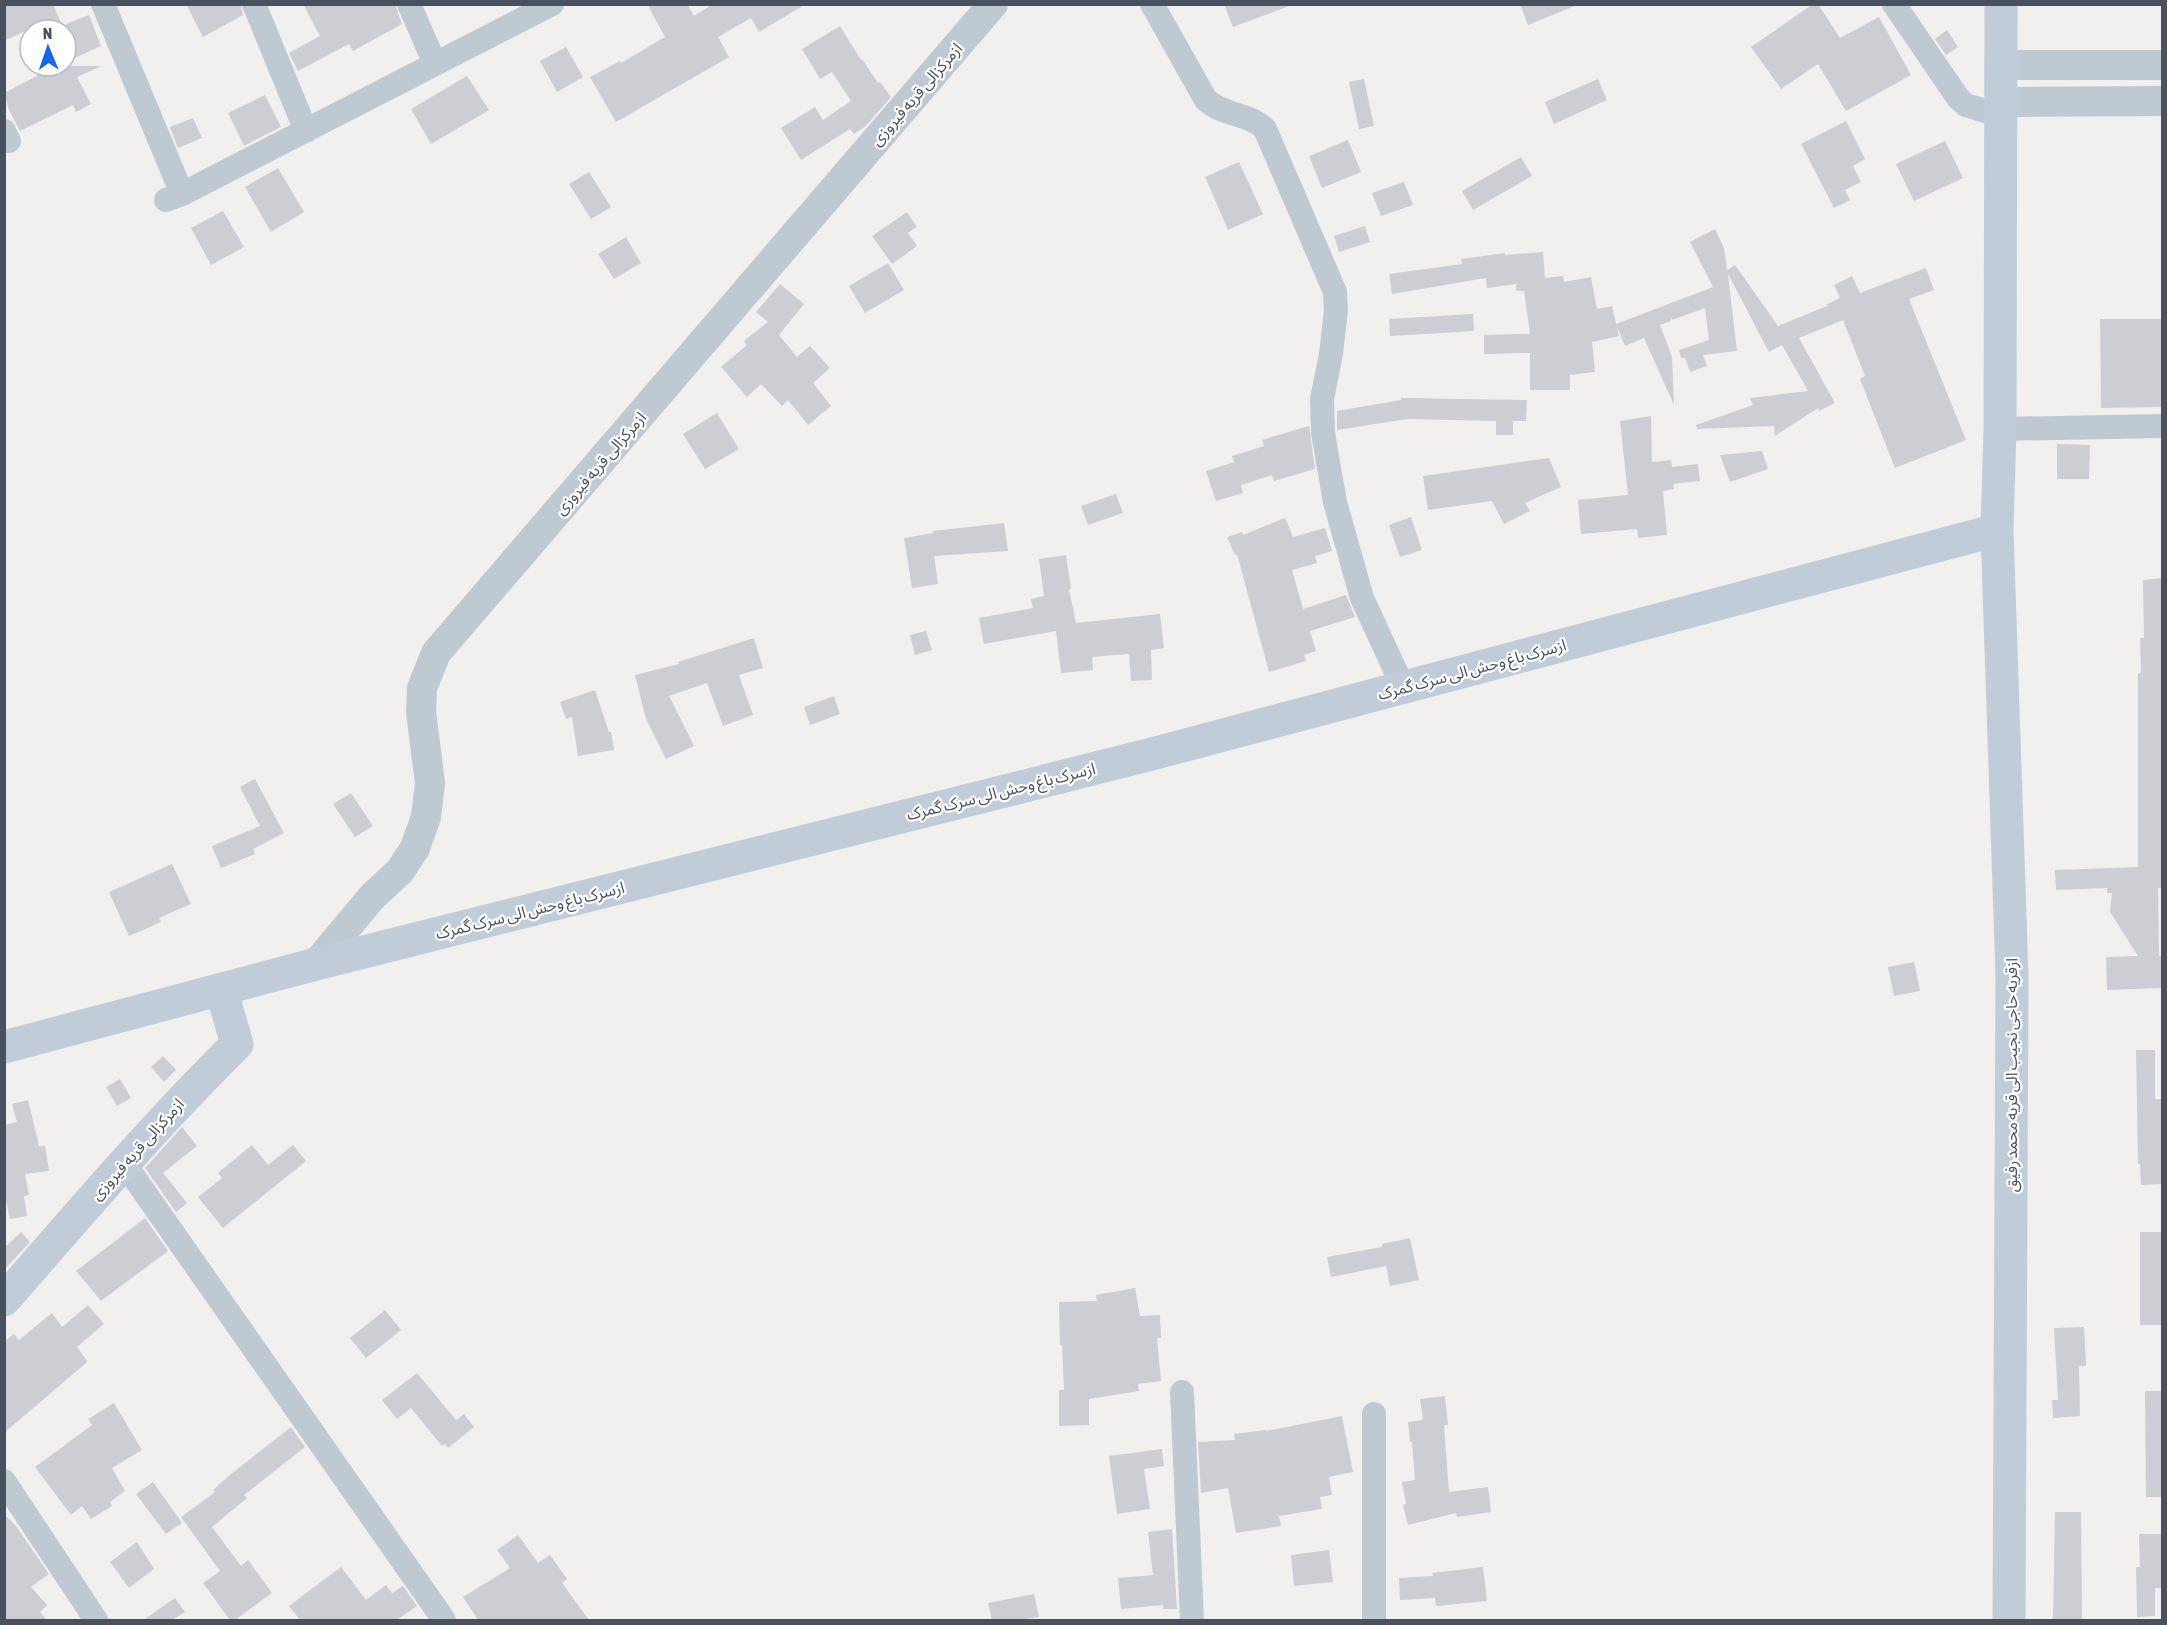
<svg xmlns="http://www.w3.org/2000/svg" width="2167" height="1625" viewBox="0 0 2167 1625" font-family="'Asap Condensed','Noto Sans Arabic',sans-serif">
  <style>
    .building { fill: #ccced4 }
    .lines { fill: none; stroke-linecap: round; stroke-linejoin: round }
    .minor { stroke: #bfc9d2; stroke-width: 24 }
    .tertiary { stroke: #bfc9d2; stroke-width: 30 }
    .secondary { stroke: #c1ccd9; stroke-width: 33 }
    .labels { text-anchor: middle; stroke-width: 4.5; stroke-linejoin: round; paint-order: stroke }
    .street-label { font-size: 16px; fill: #47525e; stroke: #fff }
  </style>
  <rect width="100%" height="100%" fill="#f2efef"/>
  <!-- building -->
  <path class="building" d="M 4,4 L 53,4 L 64,30 L 43,30 L 40,24 L 4,41 Z
    M 186,4 L 240,4 L 243,15 L 203,37 Z
    M 303,4 L 395,4 L 402,24 L 353,51 L 349,44 L 298,71 L 289,53 L 320,36 Z
    M 647,4 L 687,4 L 694,16 L 713,4 L 806,4 L 759,32 L 751,18 L 718,37 L 729,57 L 616,122 L 590,77 L 620,61 L 621,63 L 665,37 Z
    M 1224,4 L 1289,4 L 1289,6 L 1233,27 Z
    M 1520,4 L 1577,4 L 1577,5 L 1528,25 Z
    M 1813,4 L 1818,4 L 1840,38 L 1879,17 L 1911,75 L 1846,111 L 1818,64 L 1781,89 L 1751,47 Z
    M 89,15 L 101,46 L 66,62 L 66,24 Z
    M 840,26 L 861,60 L 862,59 L 878,83 L 880,82 L 891,97 L 866,126 L 854,134 L 850,129 L 801,160 L 781,128 L 815,107 L 823,120 L 851,101 L 832,72 L 820,79 L 802,49 Z
    M 1947,30 L 1958,47 L 1946,55 L 1935,39 Z
    M 566,47 L 583,77 L 557,92 L 540,61 Z
    M 56,66 L 102,66 L 77,77 L 91,104 L 76,112 L 73,105 L 20,131 L 9,110 L 4,93 Z
    M 467,76 L 489,110 L 431,144 L 411,109 Z
    M 1364,79 L 1374,126 L 1359,129 L 1349,82 Z
    M 1598,79 L 1607,100 L 1554,124 L 1545,102 Z
    M 265,95 L 281,127 L 244,146 L 228,113 Z
    M 193,118 L 202,138 L 178,148 L 170,127 Z
    M 1846,121 L 1865,159 L 1853,166 L 1861,182 L 1845,190 L 1850,200 L 1834,208 L 1801,144 Z
    M 1348,140 L 1361,172 L 1322,188 L 1309,156 Z
    M 1945,141 L 1963,178 L 1914,201 L 1896,164 Z
    M 1521,157 L 1532,176 L 1473,210 L 1462,191 Z
    M 1239,162 L 1263,214 L 1228,230 L 1205,177 Z
    M 278,168 L 304,212 L 271,232 L 245,187 Z
    M 589,172 L 611,207 L 591,219 L 569,184 Z
    M 1404,182 L 1413,205 L 1381,216 L 1372,193 Z
    M 223,211 L 244,247 L 211,265 L 191,228 Z
    M 907,212 L 917,227 L 908,233 L 917,246 L 892,264 L 872,236 Z
    M 1365,226 L 1370,242 L 1339,252 L 1334,236 Z
    M 1715,229 L 1724,248 L 1727,270 L 1735,265 L 1778,326 L 1827,306 L 1827,304 L 1840,298 L 1834,285 L 1852,276 L 1860,293 L 1926,268 L 1934,290 L 1909,299 L 1966,440 L 1895,468 L 1860,379 L 1865,376 L 1843,320 L 1799,338 L 1835,403 L 1819,411 L 1818,408 L 1775,436 L 1774,426 L 1697,429 L 1696,425 L 1753,405 L 1750,398 L 1808,391 L 1782,345 L 1769,352 L 1728,274 L 1737,351 L 1703,355 L 1707,366 L 1690,372 L 1685,358 L 1681,358 L 1679,350 L 1709,340 L 1705,308 L 1672,320 L 1671,317 L 1671,321 L 1660,325 L 1672,357 L 1674,405 L 1644,338 L 1625,346 L 1616,324 L 1713,287 L 1690,242 Z
    M 626,237 L 641,263 L 614,279 L 598,254 Z
    M 1543,252 L 1545,278 L 1563,276 L 1564,282 L 1591,277 L 1597,309 L 1612,306 L 1619,336 L 1592,342 L 1595,372 L 1570,375 L 1570,390 L 1530,390 L 1530,353 L 1484,354 L 1484,335 L 1530,334 L 1524,291 L 1516,291 L 1516,284 L 1487,288 L 1486,278 L 1392,294 L 1389,274 L 1462,264 L 1461,259 L 1505,253 L 1505,255 Z
    M 888,263 L 904,290 L 865,313 L 849,286 Z
    M 780,284 L 804,304 L 779,335 L 797,357 L 810,346 L 830,368 L 813,383 L 831,406 L 808,425 L 788,400 L 782,406 L 761,384 L 747,397 L 721,367 L 747,345 L 744,341 L 768,322 L 756,312 Z
    M 1473,314 L 1474,331 L 1390,336 L 1389,319 Z
    M 2100,319 L 2161,319 L 2162,407 L 2101,408 Z
    M 1401,398 L 1527,400 L 1526,421 L 1513,421 L 1513,435 L 1496,435 L 1496,421 L 1407,419 L 1337,430 L 1337,411 L 1401,400 Z
    M 717,413 L 739,449 L 705,469 L 683,434 Z
    M 1651,416 L 1652,462 L 1671,460 L 1672,467 L 1698,464 L 1700,481 L 1673,484 L 1674,489 L 1663,491 L 1667,535 L 1638,538 L 1637,529 L 1581,534 L 1578,500 L 1628,495 L 1620,421 Z
    M 1309,426 L 1315,469 L 1274,481 L 1272,475 L 1241,485 L 1243,493 L 1216,501 L 1206,471 L 1234,462 L 1232,456 L 1264,446 L 1262,440 Z
    M 2057,444 L 2090,445 L 2089,479 L 2057,479 Z
    M 1762,451 L 1768,469 L 1730,482 L 1720,455 Z
    M 1549,458 L 1561,487 L 1525,503 L 1530,511 L 1504,524 L 1492,501 L 1428,510 L 1423,476 Z
    M 1116,494 L 1123,513 L 1088,525 L 1081,506 Z
    M 1411,517 L 1422,550 L 1400,557 L 1389,525 Z
    M 1285,518 L 1293,537 L 1325,528 L 1332,551 L 1315,556 L 1317,563 L 1292,570 L 1303,609 L 1346,595 L 1355,617 L 1310,631 L 1316,651 L 1304,655 L 1306,661 L 1269,672 L 1237,554 L 1235,555 L 1227,537 L 1242,532 L 1243,535 Z
    M 1004,523 L 1008,551 L 934,556 L 938,584 L 912,588 L 904,538 L 934,533 L 933,531 Z
    M 1066,555 L 1071,589 L 1069,589 L 1076,623 L 1160,614 L 1164,648 L 1151,650 L 1152,680 L 1131,681 L 1129,654 L 1092,657 L 1093,670 L 1061,673 L 1056,631 L 984,644 L 979,618 L 1033,608 L 1031,599 L 1044,596 L 1039,559 Z
    M 2163,578 L 2163,888 L 2158,888 L 2159,956 L 2163,956 L 2163,988 L 2107,990 L 2106,957 L 2138,956 L 2110,912 L 2112,893 L 2107,893 L 2107,888 L 2056,890 L 2055,870 L 2138,867 L 2138,673 L 2141,673 L 2140,638 L 2144,638 L 2143,580 Z
    M 926,631 L 932,650 L 915,655 L 910,635 Z
    M 754,638 L 763,668 L 739,675 L 753,715 L 723,726 L 707,683 L 669,696 L 694,746 L 666,759 L 646,719 L 635,675 L 679,664 L 678,662 Z
    M 595,690 L 609,732 L 611,732 L 614,750 L 578,756 L 572,717 L 566,719 L 560,702 Z
    M 834,696 L 840,714 L 810,725 L 804,707 Z
    M 255,779 L 284,833 L 253,849 L 255,854 L 221,868 L 212,846 L 260,826 L 240,787 Z
    M 351,793 L 373,826 L 355,837 L 333,804 Z
    M 172,864 L 191,904 L 159,918 L 161,922 L 129,936 L 109,892 Z
    M 1914,962 L 1920,991 L 1894,996 L 1888,967 Z
    M 2136,1050 L 2155,1050 L 2155,1099 L 2163,1099 L 2163,1184 L 2141,1185 L 2140,1164 L 2138,1164 Z
    M 163,1056 L 176,1070 L 164,1082 L 151,1067 Z
    M 120,1079 L 131,1098 L 117,1106 L 106,1087 Z
    M 28,1100 L 39,1146 L 45,1146 L 49,1171 L 25,1174 L 29,1195 L 24,1196 L 27,1216 L 10,1219 L 4,1192 L 4,1125 L 17,1122 L 12,1104 Z
    M 182,1127 L 197,1146 L 163,1173 L 187,1203 L 176,1212 L 145,1168 Z
    M 252,1145 L 268,1165 L 293,1145 L 306,1161 L 223,1228 L 198,1197 L 222,1178 L 218,1173 Z
    M 145,1218 L 168,1251 L 101,1301 L 76,1271 Z
    M 21,1232 L 30,1242 L 4,1270 L 4,1248 Z
    M 2140,1232 L 2163,1232 L 2163,1325 L 2140,1325 Z
    M 1410,1238 L 1419,1280 L 1390,1286 L 1386,1266 L 1331,1277 L 1327,1257 L 1382,1247 L 1382,1244 Z
    M 1135,1288 L 1140,1316 L 1160,1315 L 1161,1338 L 1157,1338 L 1161,1381 L 1138,1384 L 1139,1391 L 1089,1399 L 1089,1425 L 1059,1426 L 1059,1390 L 1064,1390 L 1062,1345 L 1060,1345 L 1059,1302 L 1097,1301 L 1096,1295 Z
    M 88,1305 L 104,1324 L 77,1347 L 87,1361 L 86,1363 L 4,1433 L 4,1342 L 14,1334 L 19,1340 L 52,1313 L 62,1327 Z
    M 385,1310 L 401,1330 L 366,1358 L 350,1338 Z
    M 2084,1327 L 2086,1366 L 2079,1366 L 2080,1416 L 2053,1418 L 2052,1400 L 2058,1400 L 2054,1328 Z
    M 417,1373 L 456,1420 L 464,1414 L 474,1427 L 448,1448 L 445,1444 L 442,1446 L 411,1408 L 397,1419 L 382,1400 Z
    M 2145,1391 L 2163,1391 L 2163,1497 L 2146,1497 Z
    M 1445,1396 L 1448,1425 L 1444,1425 L 1449,1492 L 1488,1487 L 1491,1512 L 1457,1517 L 1456,1513 L 1408,1525 L 1403,1505 L 1406,1504 L 1402,1482 L 1415,1480 L 1412,1442 L 1410,1442 L 1408,1422 L 1423,1420 L 1420,1399 Z
    M 114,1403 L 142,1450 L 112,1468 L 125,1491 L 110,1502 L 112,1506 L 91,1519 L 82,1506 L 71,1515 L 35,1467 L 92,1425 L 88,1419 Z
    M 1342,1416 L 1353,1472 L 1329,1477 L 1332,1495 L 1320,1497 L 1322,1509 L 1279,1516 L 1281,1526 L 1236,1533 L 1228,1488 L 1201,1493 L 1198,1442 L 1235,1440 L 1234,1434 L 1266,1430 L 1266,1431 Z
    M 291,1427 L 305,1447 L 244,1495 L 247,1498 L 212,1527 L 241,1566 L 248,1560 L 272,1593 L 235,1620 L 230,1620 L 203,1583 L 220,1571 L 181,1517 L 215,1492 L 213,1490 L 231,1474 Z
    M 1162,1449 L 1164,1466 L 1144,1469 L 1150,1509 L 1117,1514 L 1109,1456 Z
    M 153,1482 L 182,1523 L 166,1534 L 136,1494 Z
    M 2055,1512 L 2081,1512 L 2082,1619 L 2053,1620 Z
    M 4,1514 L 16,1526 L 49,1574 L 31,1587 L 47,1605 L 40,1612 L 47,1620 L 4,1620 Z
    M 1172,1529 L 1177,1609 L 1163,1609 L 1163,1605 L 1121,1609 L 1118,1578 L 1153,1575 L 1148,1532 Z
    M 2139,1534 L 2163,1534 L 2163,1588 L 2155,1588 L 2155,1616 L 2137,1617 L 2136,1567 L 2140,1567 Z
    M 518,1535 L 538,1563 L 550,1555 L 567,1579 L 562,1583 L 589,1620 L 478,1620 L 463,1597 L 510,1568 L 497,1550 Z
    M 137,1542 L 154,1569 L 129,1588 L 110,1562 Z
    M 1329,1550 L 1333,1582 L 1294,1586 L 1291,1555 Z
    M 341,1567 L 366,1600 L 386,1585 L 392,1593 L 403,1586 L 417,1606 L 397,1620 L 300,1620 L 289,1606 Z
    M 1483,1567 L 1487,1601 L 1436,1606 L 1435,1598 L 1400,1600 L 1399,1578 L 1433,1576 L 1432,1573 Z
    M 1034,1594 L 1039,1617 L 1019,1620 L 992,1620 L 988,1603 Z
    M 175,1598 L 185,1612 L 172,1620 L 143,1620 Z"/>
  <g class="lines">
    <!-- minor -->
    <path class="minor" d="M 103,4 L 182,194
      M 254,4 L 306,131
      M 409,4 L 435,64
      M 1152,4 L 1206,100 C 1224,116 1249,113 1265,129 L 1335,292 L 1336,310 L 1331,354 L 1322,399 L 1323,433 L 1335,502 L 1362,598 L 1403,687
      M 1894,4 L 1958,98 L 1966,105 L 2001,116
      M 4,131 L 9,141
      M 166,200 L 182,194 L 552,4
      M 2000,429 L 2162,426
      M 124,1163 L 444,1620
      M 1182,1392 L 1192,1620
      M 4,1481 L 96,1620
      M 1374,1620 L 1374,1414"/>
    <!-- tertiary -->
    <path class="tertiary" d="M 2001,65 L 2162,65
      M 2001,102 L 2162,101
      M 316,964 L 372,897 L 400,871 L 415,848 L 426,817 L 430,783 L 421,712 L 422,688 L 436,653 L 993,4"/>
    <!-- secondary -->
    <path class="secondary" d="M 2001,4 L 2000,429 L 1997,530 L 2012,976 L 2009,1620
      M 4,1047 L 316,964 L 1148,755 L 1997,530
      M 4,1300 C 80,1213 155,1125 237,1044 L 221,989"/>
  </g>
  <g class="labels">
    <!-- street labels -->
    <g class="street-label">
      <text transform="translate(916 94) rotate(-49)" y="6">ازمرکزالی قریه فیروزی</text>
      <text transform="translate(600 463) rotate(-49)" y="6">ازمرکزالی قریه فیروزی</text>
      <text transform="translate(1472 669) rotate(-15)" y="6">ازسرک باغ وحش الی سرک گمرک</text>
      <text transform="translate(1001 791) rotate(-14)" y="6">ازسرک باغ وحش الی سرک گمرک</text>
      <text transform="translate(530 910) rotate(-14)" y="6">ازسرک باغ وحش الی سرک گمرک</text>
      <text transform="translate(2011 1075) rotate(-90)" y="6">ازقریه حاجی نجیب الی قریه محمد رفیق</text>
      <text transform="translate(137 1149) rotate(-48)" y="6">ازمرکزالی قریه فیروزی</text>
    </g>
  </g>
  <!-- border -->
  <rect width="2167" height="1625" fill="none" stroke="#47525e" stroke-width="12"/>
  <!-- north arrow -->
  <g transform="translate(48 48) rotate(358)"><circle r="28" fill="#ffffff" stroke="#b5babf" stroke-width="1.5"/>
  <path d="M0-4.5L10 22L0 15L-10 22Z" fill="#1268e9"/>
  <text y="-9" font-size="16" font-weight="bold" text-anchor="middle" fill="#47525e">N</text>
  </g>
</svg>
